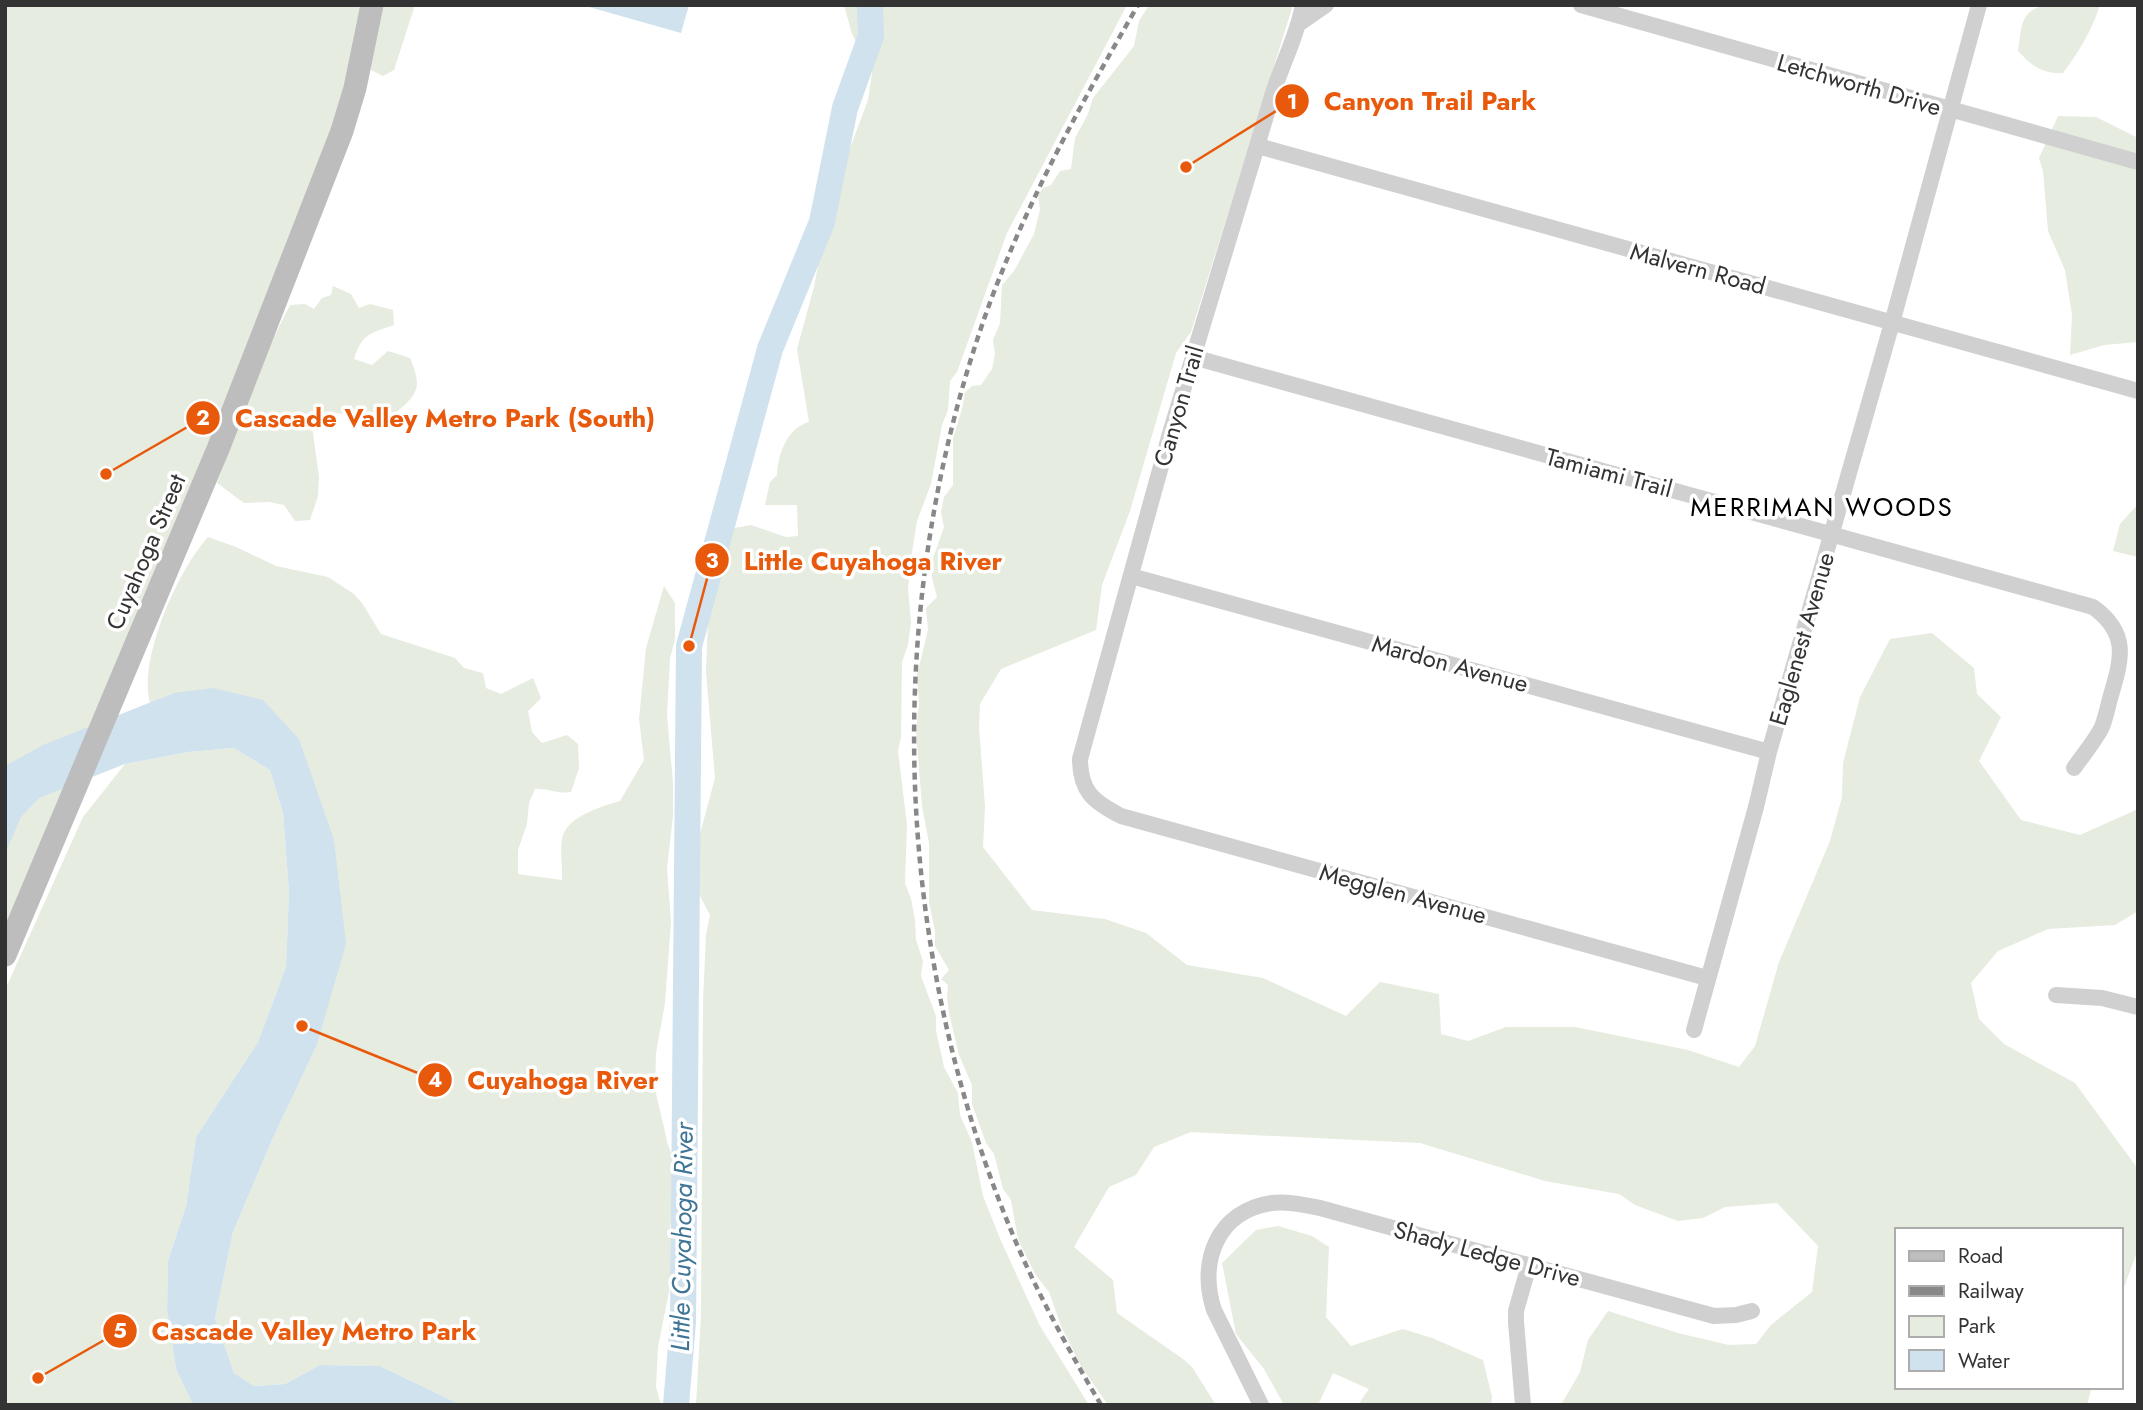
<svg xmlns="http://www.w3.org/2000/svg" width="2143" height="1410" viewBox="0 0 2143 1410" font-family="Jost,sans-serif">
  <style>
    .green { fill: #e6ecdf }
    .water { fill: #cfe2ee }
    .lines { fill: none; stroke-linecap: round; stroke-linejoin: round }
    .river { stroke: #cfe2ee; stroke-width: 26 }
    .street { stroke: #d0d0d0; stroke-width: 16 }
    .secondary { stroke: #bdbdbd; stroke-width: 23 }
    .rail { stroke: #888; stroke-width: 4.5; stroke-dasharray: 7 5; stroke-linecap: butt }
    .labels { text-anchor: middle; stroke-width: 7; stroke-linejoin: round; paint-order: stroke }
    .street-label { font-size: 24px; fill: #333; stroke: #fff }
    .neighbourhood-label { font-size: 26px; letter-spacing: 2px; fill: #000; stroke: #fff }
    .water-label { font-size: 26px; font-style: italic; fill: #3f7597; stroke: #fff }
    .leader { fill: none; stroke: #e8590c; stroke-width: 2.5 }
    .callout-dot { fill: #e8590c; stroke: #fff; stroke-width: 2.5 }
    .mark-label { font-size: 21px; text-anchor: middle; font-weight: bold; fill: #fff }
    .callout-label { font-size: 26px; text-anchor: middle; font-weight: bold; fill: #e8590c; stroke: #fff; stroke-width: 7; stroke-linejoin: round; paint-order: stroke }
  </style>
  <rect width="100%" height="100%" fill="#fff"/>
  <!-- green -->
  <path class="green" d="M 5,5 L 415,5 L 394,70 L 383,76 L 371,70 L 365,45 L 355,88 L 5,955 Z
    M 844,5 L 1127,5 L 1007,233 L 957,372 L 950,381 L 948,410 L 942,425 L 931,484 L 917,521 L 912,552 L 908,589 L 911,622 L 908,645 L 902,662 L 901,737 L 898,751 L 907,825 L 905,883 L 911,899 L 915,920 L 916,940 L 923,961 L 921,976 L 936,1016 L 936,1031 L 944,1067 L 958,1093 L 960,1115 L 972,1142 L 983,1196 L 1001,1241 L 1040,1326 L 1089,1405 L 696,1405 L 701,1315 L 703,1000 L 706,935 L 710,915 L 699,894 L 693,860 L 715,778 L 706,672 L 708,620 L 714,568 L 729,529 L 751,525 L 786,537 L 798,536 L 797,505 L 765,505 L 770,482 L 777,475 C 778,454 787,428 809,422 L 797,349 L 814,287 L 826,224 L 842,170 L 868,100 L 872,73 L 852,34 Z
    M 1149,5 L 1293,5 L 1191,332 L 1176,353 L 1130,511 L 1102,585 L 1096,630 L 1001,669 L 980,704 L 979,727 L 985,806 L 983,847 L 1032,910 L 1105,919 L 1146,933 L 1187,965 L 1263,978 L 1346,1016 L 1380,982 L 1439,994 L 1441,1034 L 1468,1041 L 1506,1027 L 1575,1027 L 1688,1050 L 1739,1067 L 1755,1046 L 1779,962 L 1830,841 L 1842,797 L 1843,763 L 1860,697 L 1890,639 L 1932,633 L 1974,668 L 1977,694 L 2001,717 L 1979,761 L 2021,820 L 2080,835 L 2138,809 L 2138,911 L 2115,925 L 2048,929 L 1998,951 L 1971,983 L 1979,1019 L 2004,1044 L 2075,1083 L 2138,1169 L 2136,1255 L 2120,1298 L 2120,1230 L 1896,1230 L 1896,1387 L 2092,1387 L 2087,1405 L 1561,1405 L 1580,1372 L 1588,1340 L 1608,1311 L 1678,1333 L 1729,1345 L 1756,1344 L 1771,1325 L 1812,1292 L 1818,1246 L 1777,1203 L 1725,1207 L 1703,1218 L 1678,1221 L 1635,1205 L 1619,1194 L 1545,1181 L 1420,1143 L 1191,1132 L 1154,1147 L 1136,1175 L 1109,1187 L 1074,1247 L 1113,1280 L 1117,1313 L 1183,1359 L 1192,1367 L 1216,1405 L 1108,1405 L 1081,1366 L 1061,1326 L 1049,1292 L 1035,1274 L 1018,1239 L 1011,1200 L 1003,1189 L 994,1154 L 986,1143 L 972,1104 L 972,1085 L 959,1055 L 949,1013 L 947,998 L 948,985 L 941,979 L 949,970 L 935,946 L 935,931 L 929,902 L 929,843 L 922,806 L 916,730 L 919,704 L 917,675 L 928,630 L 926,608 L 937,597 L 932,578 L 932,561 L 944,527 L 941,512 L 944,497 L 953,485 L 953,438 L 962,409 L 965,392 L 972,386 L 981,385 L 992,369 L 995,354 L 993,340 L 1000,323 L 1002,285 L 1014,271 L 1034,234 L 1040,210 L 1038,195 L 1043,188 L 1051,185 L 1060,171 L 1071,169 L 1075,138 L 1088,114 L 1093,98 L 1134,46 L 1139,21 Z
    M 2046,5 L 2100,5 C 2092,30 2079,52 2063,73 C 2042,74 2032,66 2018,51 C 2022,27 2019,11 2046,5 Z
    M 2058,116 L 2096,117 L 2138,138 L 2138,342 L 2104,345 L 2070,355 L 2072,315 L 2065,270 L 2048,231 L 2043,171 L 2039,158 Z
    M 333,286 L 351,294 L 359,308 L 370,304 L 393,310 L 394,325 C 370,333 362,334 354,359 L 372,365 L 388,351 L 410,358 C 424,391 416,395 392,416 L 310,412 L 319,477 L 318,496 L 310,520 L 295,521 L 284,505 L 269,502 L 244,503 L 217,483 C 238,423 260,362 290,305 L 305,304 L 314,309 L 322,298 L 331,295 Z
    M 2138,504 L 2138,557 L 2113,551 L 2120,524 Z
    M 208,537 L 236,547 L 276,566 L 328,577 L 354,594 L 362,603 L 381,634 L 455,658 L 464,668 L 483,673 L 486,688 L 501,694 L 533,678 L 541,698 L 528,711 L 532,732 L 542,743 L 567,735 L 578,744 L 579,768 L 571,792 C 557,794 548,788 535,789 L 529,803 L 527,824 L 518,850 L 518,874 L 562,880 C 563,866 559,848 563,835 C 570,815 604,806 620,801 L 644,760 L 639,719 L 646,648 L 664,586 L 675,603 L 675,640 L 670,658 L 667,715 L 673,783 L 673,816 L 667,868 L 671,922 L 665,1003 L 656,1053 L 655,1089 L 668,1145 L 675,1162 L 676,1188 L 670,1227 L 676,1257 L 658,1347 L 656,1387 L 661,1405 L 461,1405 L 380,1366 L 320,1365 L 285,1384 L 254,1386 L 234,1373 L 215,1318 L 233,1232 L 272,1140 L 316,1047 L 299,739 L 174,693 L 150,703 C 138,659 178,570 208,537 Z
    M 234,748 L 270,770 L 283,813 L 289,892 L 286,967 L 258,1042 L 196,1137 L 186,1206 L 168,1261 L 167,1310 L 176,1369 L 193,1405 L 5,1405 L 5,990 L 83,817 L 125,764 L 188,752 Z
    M 1278,1226 L 1312,1236 L 1329,1247 L 1326,1317 L 1351,1346 L 1403,1329 L 1432,1338 L 1483,1360 L 1492,1397 L 1491,1405 L 1358,1405 L 1369,1389 L 1333,1373 L 1318,1405 L 1284,1405 L 1264,1369 L 1236,1334 L 1222,1263 L 1256,1230 Z"/>
  <!-- water -->
  <path class="water" d="M 582,5 L 689,5 L 681,33 Z
    M 213,688 L 263,700 L 299,739 L 334,840 L 346,944 L 316,1047 L 272,1140 L 233,1232 L 215,1318 L 234,1373 L 254,1386 L 285,1384 L 320,1365 L 380,1366 L 461,1405 L 193,1405 L 176,1369 L 167,1310 L 168,1261 L 186,1206 L 196,1137 L 258,1042 L 286,967 L 289,892 L 283,813 L 270,770 L 234,748 L 188,752 L 125,764 L 39,798 L 21,817 L 5,854 L 5,766 L 43,745 L 174,693 Z"/>
  <g class="lines">
    <!-- river -->
    <path class="river" d="M 676,1405 L 683,1322 L 689,646 L 770,349 L 822,222 L 845,108 L 871,36 L 870,5"/>
    <!-- street -->
    <path class="street" d="M 1303,5 C 1297,36 1282,64 1273,93 L 1171,430 L 1080,759 C 1080,792 1094,802 1121,816 L 1707,978
      M 1581,5 L 2138,162
      M 1300,23 L 1326,5
      M 1258,146 L 2138,391
      M 1193,357 L 2093,607 C 2129,633 2122,658 2111,695 C 2108,705 2106,717 2102,727 C 2095,741 2083,755 2074,768
      M 1131,576 L 1769,752
      M 2056,995 L 2102,998 L 2138,1007
      M 1694,1030 L 1756,807 L 1769,752 L 1892,323 L 1979,5
      M 1261,1405 L 1214,1310 C 1198,1262 1217,1211 1272,1203 C 1288,1201 1305,1205 1320,1208 L 1714,1316 L 1736,1315 L 1752,1311
      M 1523,1405 L 1516,1322 L 1516,1311 L 1529,1265"/>
    <!-- secondary -->
    <path class="secondary" d="M 5,955 L 218,449 L 342,131 L 355,88 L 372,5"/>
    <!-- rail -->
    <path class="rail" d="M 1101,1405 C 1071,1354 1042,1302 1018,1247 C 890,949 879,603 992,297 C 1032,192 1082,102 1138,5"/>
  </g>
  <g class="labels">
    <!-- street labels -->
    <g class="street-label">
      <text transform="translate(1859 85) rotate(16)" y="8">Letchworth Drive</text>
      <text transform="translate(1698 269) rotate(15)" y="8">Malvern Road</text>
      <text transform="translate(1179 406) rotate(-74)" y="8">Canyon Trail</text>
      <text transform="translate(1609 473) rotate(15)" y="8">Tamiami Trail</text>
      <text transform="translate(146 552) rotate(-67)" y="8">Cuyahoga Street</text>
      <text transform="translate(1802 639) rotate(-74)" y="8">Eaglenest Avenue</text>
      <text transform="translate(1450 664) rotate(15)" y="8">Mardon Avenue</text>
      <text transform="translate(1403 894) rotate(15)" y="8">Megglen Avenue</text>
      <text transform="translate(1487 1254) rotate(15)" y="8">Shady Ledge Drive</text>
    </g>
    <!-- neighbourhood labels -->
    <g class="neighbourhood-label">
      <text x="1822" y="516">MERRIMAN WOODS</text>
    </g>
    <!-- water labels -->
    <g class="water-label">
      <text transform="translate(682 1237) rotate(-89)" y="9">Little Cuyahoga River</text>
    </g>
  </g>
  <!-- callouts -->
  <path class="leader" d="M1186 167L1292 101M106 474L203 418M689 646L712 560M302 1026L435 1080M38 1378L120 1331"/>
  <g class="callout-dot">
    <circle cx="1186" cy="167" r="7"/>
    <circle cx="106" cy="474" r="7"/>
    <circle cx="689" cy="646" r="7"/>
    <circle cx="302" cy="1026" r="7"/>
    <circle cx="38" cy="1378" r="7"/>
    <circle cx="1292" cy="101" r="18"/>
    <circle cx="203" cy="418" r="18"/>
    <circle cx="712" cy="560" r="18"/>
    <circle cx="435" cy="1080" r="18"/>
    <circle cx="120" cy="1331" r="18"/>
  </g>
  <g class="mark-label">
    <text x="1292" y="109">1</text>
    <text x="203" y="425">2</text>
    <text x="712" y="568">3</text>
    <text x="435" y="1087">4</text>
    <text x="120" y="1338">5</text>
  </g>
  <g class="callout-label">
    <text x="1430" y="110">Canyon Trail Park</text>
    <text x="445" y="427">Cascade Valley Metro Park (South)</text>
    <text x="873" y="570">Little Cuyahoga River</text>
    <text x="563" y="1089">Cuyahoga River</text>
    <text x="314" y="1340">Cascade Valley Metro Park</text>
  </g>
  <!-- border -->
  <rect width="2143" height="1410" fill="none" stroke="#333333" stroke-width="14"/>
  <!-- legend -->
  <rect x="1895" y="1228" width="228" height="161" fill="#ffffff" stroke="#adadad" stroke-width="2"/>
  <rect x="1909" y="1251" width="35" height="10" fill="#bdbdbd" stroke="#adadad" stroke-width="2"/>
  <text x="1958" y="1263" font-size="21" fill="#333333">Road</text>
  <rect x="1909" y="1286" width="35" height="10" fill="#888888" stroke="#adadad" stroke-width="2"/>
  <text x="1958" y="1298" font-size="21" fill="#333333">Railway</text>
  <rect x="1909" y="1316" width="35" height="21" fill="#e6ecdf" stroke="#adadad" stroke-width="2"/>
  <text x="1958" y="1333" font-size="21" fill="#333333">Park</text>
  <rect x="1909" y="1350" width="35" height="21" fill="#cfe2ee" stroke="#adadad" stroke-width="2"/>
  <text x="1958" y="1368" font-size="21" fill="#333333">Water</text>
</svg>
